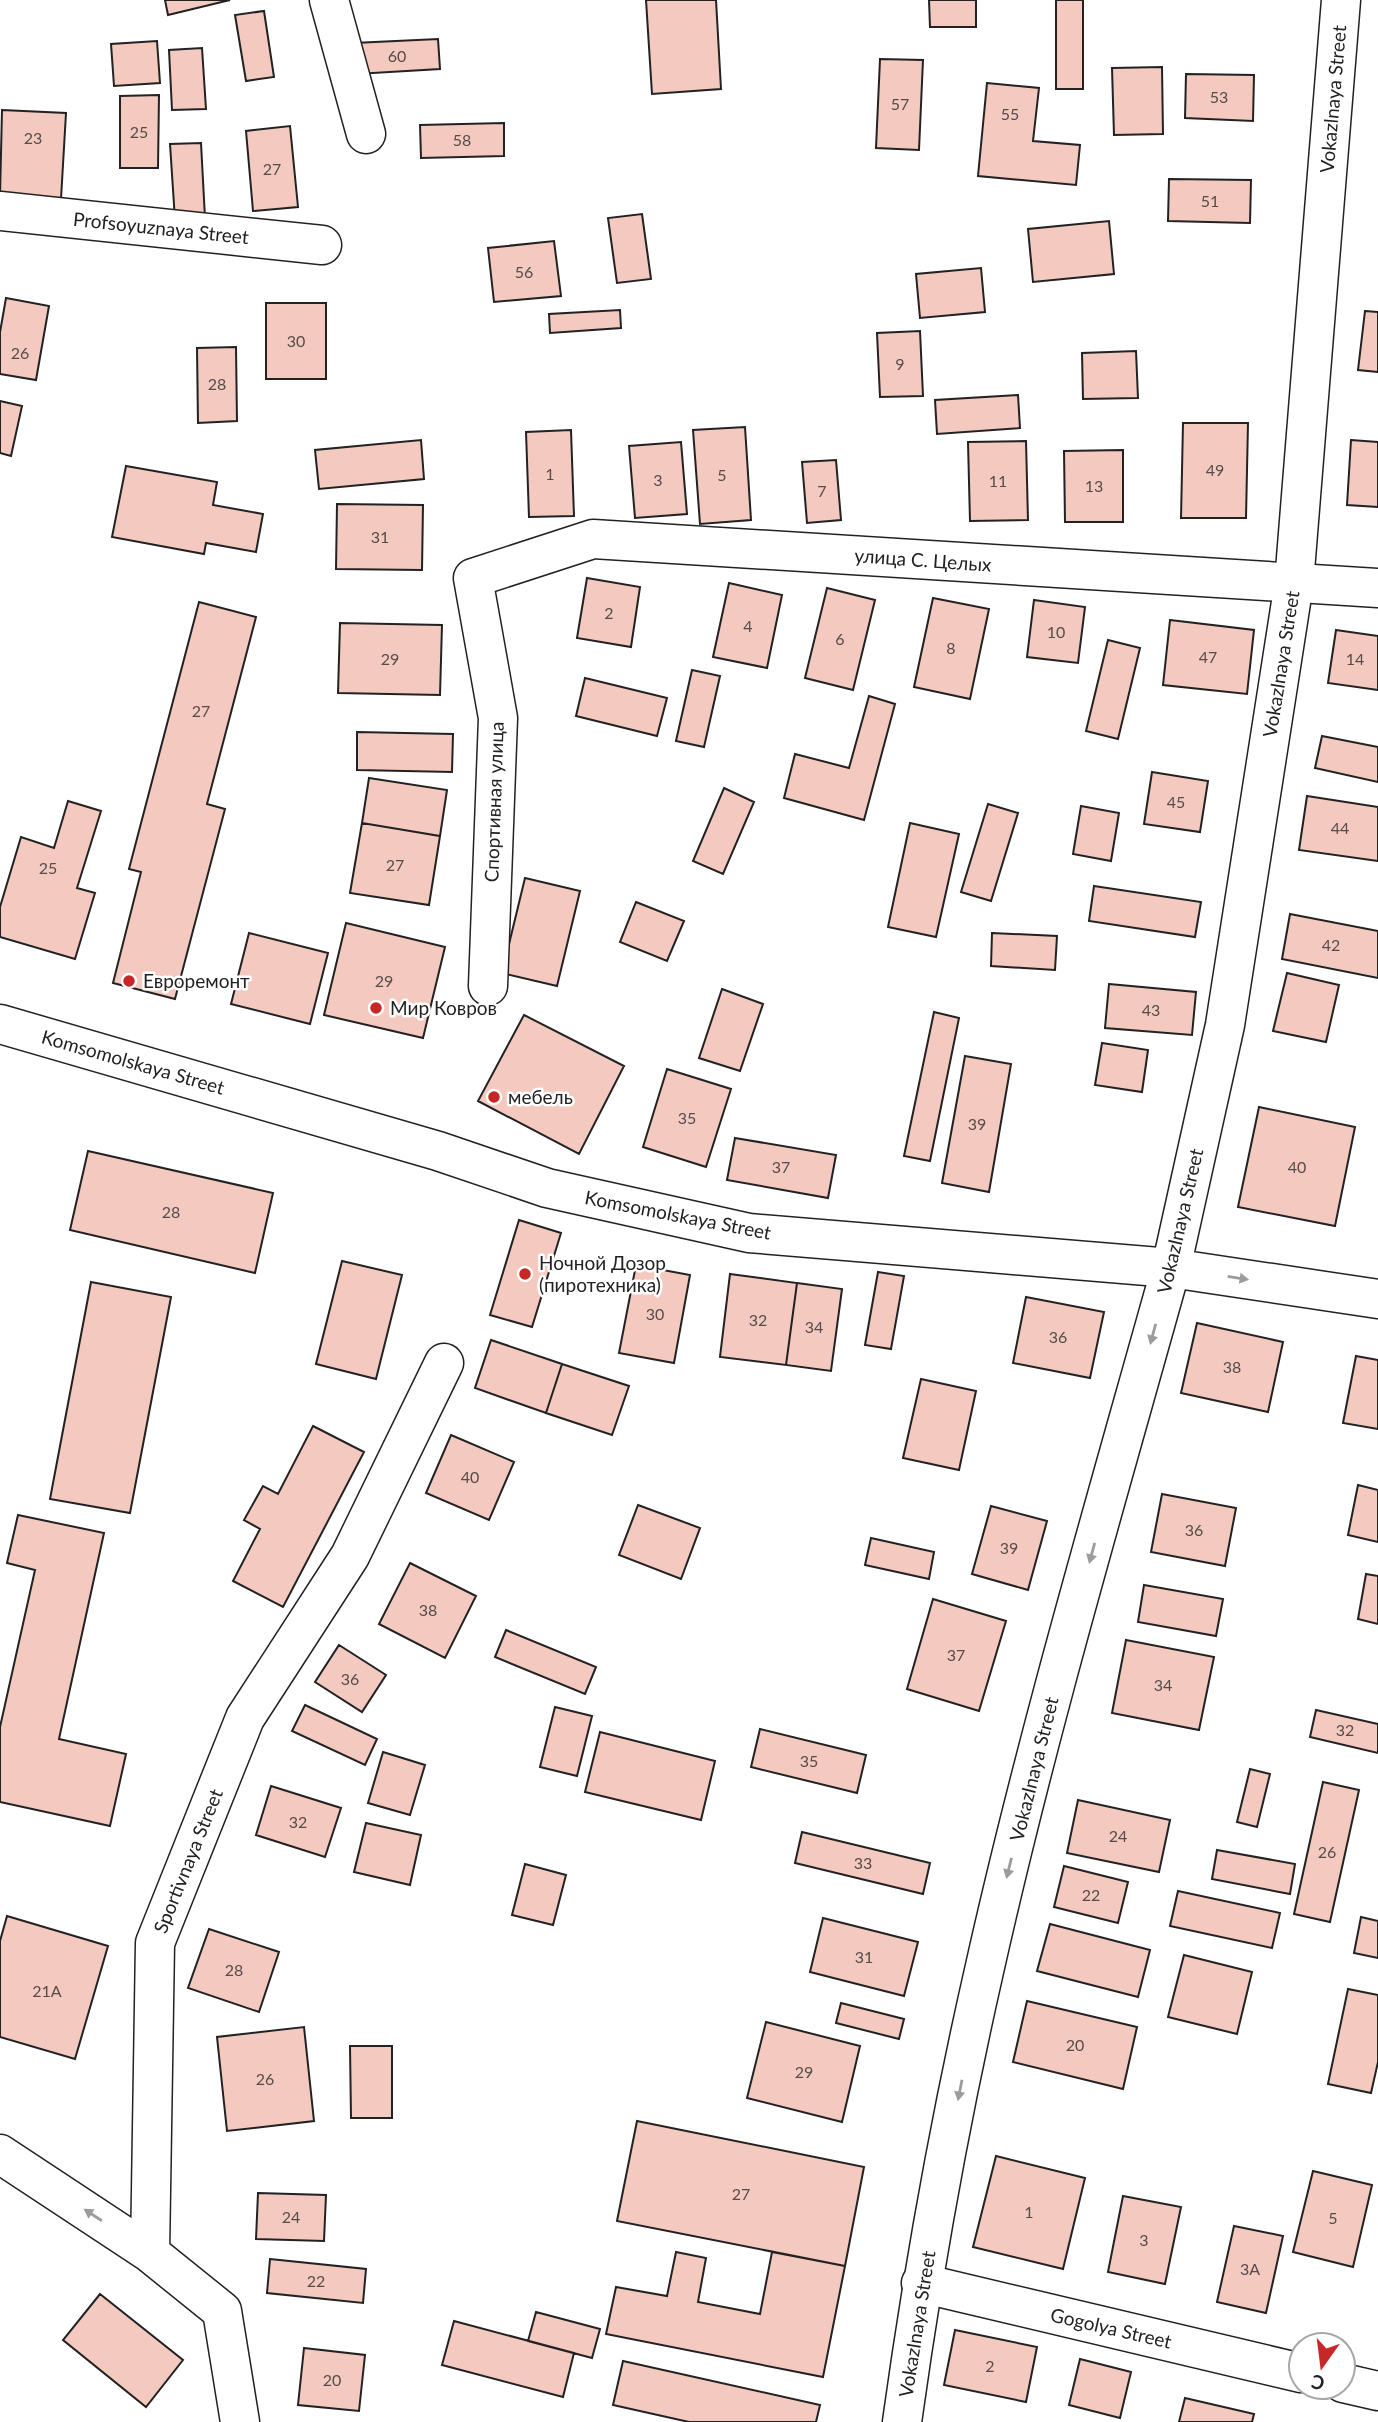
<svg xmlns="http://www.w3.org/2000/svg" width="1378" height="2422" viewBox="0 0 1378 2422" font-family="Lato,sans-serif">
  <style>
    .building { fill: #f3c9c0; stroke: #222; stroke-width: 2 }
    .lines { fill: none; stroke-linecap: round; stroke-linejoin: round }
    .minor-casing { stroke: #222; stroke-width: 41 }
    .tertiary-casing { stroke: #222; stroke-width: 41 }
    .secondary-casing { stroke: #222; stroke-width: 41 }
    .minor { stroke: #fff; stroke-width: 38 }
    .tertiary { stroke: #fff; stroke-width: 38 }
    .secondary { stroke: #fff; stroke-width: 38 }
    .oneway { fill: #9c9c9c }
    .poi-dot { fill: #c62828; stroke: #fff; stroke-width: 2.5 }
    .labels { text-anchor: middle; stroke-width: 5; stroke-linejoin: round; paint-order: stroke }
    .number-label { font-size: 16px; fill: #564c4a }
    .street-label { font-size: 19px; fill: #222; stroke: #fff }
    .poi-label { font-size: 19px; fill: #222; stroke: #fff; text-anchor: start }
  </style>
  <rect width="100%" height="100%" fill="#fff"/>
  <!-- building -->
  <path class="building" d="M 165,0 L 230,0 L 168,15 Z
    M 646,0 L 716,0 L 721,89 L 652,94 Z
    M 929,0 L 976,0 L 976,27 L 930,27 Z
    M 1056,0 L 1083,0 L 1083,89 L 1056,89 Z
    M 264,11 L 274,77 L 246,81 L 235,15 Z
    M 438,39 L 440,69 L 356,74 L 354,43 Z
    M 157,41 L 160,83 L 114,86 L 111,44 Z
    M 202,48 L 206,109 L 172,110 L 169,50 Z
    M 880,59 L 923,60 L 919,150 L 876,148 Z
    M 1162,67 L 1163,134 L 1114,135 L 1112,68 Z
    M 1186,74 L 1254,75 L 1253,121 L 1185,118 Z
    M 987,83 L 1039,88 L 1033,141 L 1080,145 L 1076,185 L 978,176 Z
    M 159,95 L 158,168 L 120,168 L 120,96 Z
    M 2,110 L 66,113 L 61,199 L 0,196 Z
    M 504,123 L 504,156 L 421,158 L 420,125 Z
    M 290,126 L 298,207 L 253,211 L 246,131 Z
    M 201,143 L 205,218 L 175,220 L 170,144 Z
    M 1169,179 L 1251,180 L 1250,223 L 1168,221 Z
    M 642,214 L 651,279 L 617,283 L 608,218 Z
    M 1109,221 L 1114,274 L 1033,282 L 1028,229 Z
    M 554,241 L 561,296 L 494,302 L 488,248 Z
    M 981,268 L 985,312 L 920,318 L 916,274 Z
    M 6,298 L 49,306 L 36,380 L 0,374 L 0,332 Z
    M 266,303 L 326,303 L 326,379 L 266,379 Z
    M 620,310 L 621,328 L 550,333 L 549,314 Z
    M 1365,311 L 1378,312 L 1378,372 L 1358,370 Z
    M 920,331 L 923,396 L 880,397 L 877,333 Z
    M 236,347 L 237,421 L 198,423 L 197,348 Z
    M 1136,351 L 1138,398 L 1083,399 L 1082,353 Z
    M 1018,395 L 1020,428 L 937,434 L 935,400 Z
    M 0,401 L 22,406 L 11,456 L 0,453 Z
    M 1183,423 L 1248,423 L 1246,518 L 1181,518 Z
    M 745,427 L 751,520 L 700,524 L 693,430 Z
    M 571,430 L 574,516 L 529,517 L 526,432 Z
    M 421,440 L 424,479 L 319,489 L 315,450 Z
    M 1351,440 L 1378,442 L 1378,507 L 1347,505 Z
    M 1026,441 L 1028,520 L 970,521 L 968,442 Z
    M 681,442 L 687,514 L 635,518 L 629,446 Z
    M 1123,450 L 1123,522 L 1065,522 L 1064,451 Z
    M 836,460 L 841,520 L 807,523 L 802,462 Z
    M 126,466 L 217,482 L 213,505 L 263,514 L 256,552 L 206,543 L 204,554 L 112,537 Z
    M 337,504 L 423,505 L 422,570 L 336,569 Z
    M 587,578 L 640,587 L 631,647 L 577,638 Z
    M 729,583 L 782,595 L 767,668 L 713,657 Z
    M 827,588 L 875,600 L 853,690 L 805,678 Z
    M 933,598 L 989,609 L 970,699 L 914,687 Z
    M 1034,600 L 1085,607 L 1078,663 L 1027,657 Z
    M 199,602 L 256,617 L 207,804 L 225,809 L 175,999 L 113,983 L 141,872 L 129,869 Z
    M 1170,620 L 1254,630 L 1247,694 L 1163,685 Z
    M 340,623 L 442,625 L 440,695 L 338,693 Z
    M 1336,630 L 1378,636 L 1378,690 L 1328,683 Z
    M 1108,640 L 1140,648 L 1118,739 L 1086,731 Z
    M 692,670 L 720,676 L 704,747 L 676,741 Z
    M 585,678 L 667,698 L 657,736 L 576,716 Z
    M 869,696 L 895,704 L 864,820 L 784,798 L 795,754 L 849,768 Z
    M 357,732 L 453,734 L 452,772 L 357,770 Z
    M 1322,736 L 1378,747 L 1378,782 L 1315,768 Z
    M 1152,772 L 1208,781 L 1200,832 L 1144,824 Z
    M 369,778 L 447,790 L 440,836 L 362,823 Z
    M 724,788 L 754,802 L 723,874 L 693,861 Z
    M 1307,796 L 1378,807 L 1378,861 L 1299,850 Z
    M 68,801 L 101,811 L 77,888 L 95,893 L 75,959 L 0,937 L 0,907 L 21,837 L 54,848 Z
    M 988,804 L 1018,813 L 991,901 L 961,892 Z
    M 1081,806 L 1119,813 L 1111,861 L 1073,854 Z
    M 362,823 L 440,836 L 429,905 L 350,893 Z
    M 910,823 L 959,834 L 936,937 L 888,927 Z
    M 525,878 L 580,891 L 557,986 L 502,973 Z
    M 1094,886 L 1201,902 L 1195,937 L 1089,921 Z
    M 636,902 L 684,921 L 667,961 L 620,942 Z
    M 1290,914 L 1378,931 L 1378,978 L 1282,959 Z
    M 346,923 L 445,947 L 423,1038 L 324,1015 Z
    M 249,933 L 328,953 L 310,1024 L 231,1004 Z
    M 992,933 L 1057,936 L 1055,970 L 991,966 Z
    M 1287,973 L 1339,985 L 1326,1042 L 1273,1031 Z
    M 1109,984 L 1196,992 L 1192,1035 L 1105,1028 Z
    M 722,989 L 763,1004 L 740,1071 L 699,1058 Z
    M 934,1012 L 959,1018 L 930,1161 L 904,1156 Z
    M 524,1015 L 624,1066 L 579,1154 L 478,1101 Z
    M 1102,1043 L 1148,1050 L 1142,1092 L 1095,1085 Z
    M 965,1056 L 1011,1064 L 989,1192 L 942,1183 Z
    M 667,1069 L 731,1089 L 706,1167 L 643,1147 Z
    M 1259,1107 L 1355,1127 L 1335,1226 L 1238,1207 Z
    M 735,1138 L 836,1155 L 828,1198 L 727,1180 Z
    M 88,1151 L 273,1193 L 255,1273 L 70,1230 Z
    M 519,1220 L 561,1233 L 532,1327 L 490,1315 Z
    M 342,1261 L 402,1275 L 376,1379 L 316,1364 Z
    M 636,1265 L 690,1275 L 674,1363 L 619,1353 Z
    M 878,1272 L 904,1276 L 891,1349 L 865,1345 Z
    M 730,1274 L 797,1283 L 786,1365 L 720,1357 Z
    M 91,1282 L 171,1297 L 130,1513 L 50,1499 Z
    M 797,1283 L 842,1289 L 831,1371 L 786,1365 Z
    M 1026,1297 L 1104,1312 L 1090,1378 L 1013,1363 Z
    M 1197,1323 L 1283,1342 L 1268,1412 L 1181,1393 Z
    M 491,1340 L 562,1364 L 546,1413 L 475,1388 Z
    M 1356,1356 L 1378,1360 L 1378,1429 L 1343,1423 Z
    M 562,1364 L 629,1386 L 612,1435 L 546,1413 Z
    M 921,1379 L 976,1391 L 959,1470 L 903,1458 Z
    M 313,1426 L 364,1452 L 283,1607 L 233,1581 L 260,1529 L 244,1520 L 263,1486 L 278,1494 Z
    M 451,1435 L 514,1462 L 489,1520 L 426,1493 Z
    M 1358,1485 L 1378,1490 L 1378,1542 L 1348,1535 Z
    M 1162,1494 L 1236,1508 L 1225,1566 L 1151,1552 Z
    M 638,1505 L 700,1528 L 681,1579 L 619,1555 Z
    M 991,1506 L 1047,1521 L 1028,1590 L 972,1574 Z
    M 18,1515 L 104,1533 L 59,1739 L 126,1754 L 110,1826 L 0,1802 L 0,1727 L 35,1570 L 7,1563 Z
    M 871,1538 L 934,1552 L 929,1579 L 865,1565 Z
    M 410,1563 L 476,1596 L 445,1658 L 379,1624 Z
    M 1366,1574 L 1378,1576 L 1378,1624 L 1358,1619 Z
    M 1144,1585 L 1223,1599 L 1216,1636 L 1138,1622 Z
    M 933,1599 L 1006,1621 L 979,1711 L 907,1689 Z
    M 506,1630 L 596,1667 L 585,1694 L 495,1657 Z
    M 1126,1640 L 1214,1657 L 1199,1730 L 1112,1713 Z
    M 339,1645 L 386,1675 L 362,1712 L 315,1682 Z
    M 305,1705 L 377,1739 L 365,1765 L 292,1731 Z
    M 555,1707 L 592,1716 L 577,1776 L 540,1767 Z
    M 1316,1710 L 1378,1724 L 1378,1753 L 1310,1737 Z
    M 760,1729 L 866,1755 L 857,1793 L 751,1767 Z
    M 600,1732 L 715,1761 L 701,1820 L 585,1792 Z
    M 383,1752 L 425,1765 L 410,1815 L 368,1803 Z
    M 1250,1769 L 1270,1774 L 1257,1827 L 1237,1822 Z
    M 1323,1782 L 1359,1790 L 1330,1922 L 1294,1914 Z
    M 271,1786 L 341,1808 L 325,1857 L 256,1835 Z
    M 1078,1800 L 1170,1820 L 1159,1872 L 1067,1853 Z
    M 366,1823 L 421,1835 L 410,1885 L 354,1872 Z
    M 802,1832 L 930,1863 L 923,1894 L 795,1863 Z
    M 1217,1850 L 1295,1864 L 1290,1894 L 1212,1879 Z
    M 525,1864 L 566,1875 L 553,1925 L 512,1915 Z
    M 1064,1866 L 1128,1882 L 1118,1923 L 1054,1907 Z
    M 1178,1891 L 1280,1913 L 1272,1948 L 1170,1926 Z
    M 7,1916 L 108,1946 L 75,2059 L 0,2037 L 0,1941 Z
    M 1361,1917 L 1378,1921 L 1378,1958 L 1354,1953 Z
    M 823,1918 L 918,1942 L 904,1996 L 810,1972 Z
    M 1050,1924 L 1150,1950 L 1138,1997 L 1037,1971 Z
    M 209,1929 L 279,1952 L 259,2012 L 188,1988 Z
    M 1184,1955 L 1252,1972 L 1237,2034 L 1168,2017 Z
    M 1348,1989 L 1378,1995 L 1378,2062 L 1371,2093 L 1328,2084 Z
    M 1027,2001 L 1137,2027 L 1123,2089 L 1013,2062 Z
    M 841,2003 L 904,2019 L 899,2039 L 836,2023 Z
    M 766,2022 L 860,2046 L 842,2122 L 747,2098 Z
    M 304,2027 L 314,2121 L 227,2131 L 217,2037 Z
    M 350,2046 L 392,2046 L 392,2118 L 351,2118 Z
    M 637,2121 L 864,2167 L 845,2266 L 617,2221 Z
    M 996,2156 L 1085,2178 L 1063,2269 L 973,2247 Z
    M 1313,2171 L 1372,2185 L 1353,2267 L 1293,2252 Z
    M 258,2193 L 326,2195 L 324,2241 L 256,2239 Z
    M 1123,2196 L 1181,2207 L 1165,2284 L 1108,2272 Z
    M 1234,2226 L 1283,2236 L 1266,2313 L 1217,2302 Z
    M 676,2252 L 706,2258 L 698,2302 L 760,2314 L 772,2252 L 845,2266 L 823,2377 L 606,2334 L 616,2287 L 667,2296 Z
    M 270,2259 L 366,2269 L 363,2303 L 267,2293 Z
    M 100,2294 L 183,2360 L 146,2407 L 63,2340 Z
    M 536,2312 L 600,2329 L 592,2358 L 528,2341 Z
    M 454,2321 L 574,2353 L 563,2397 L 442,2365 Z
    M 955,2330 L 1037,2347 L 1026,2402 L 944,2385 Z
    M 304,2348 L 365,2355 L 359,2411 L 298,2405 Z
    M 1080,2359 L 1131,2372 L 1120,2418 L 1069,2405 Z
    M 623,2361 L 820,2405 L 816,2422 L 689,2422 L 613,2405 Z
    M 1185,2398 L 1254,2414 L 1252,2422 L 1179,2422 Z"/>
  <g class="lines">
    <defs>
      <path id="minor" d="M 329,0 L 366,134
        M 0,211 L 322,245
        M 488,986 L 498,718 L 473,578 L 593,539 L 1378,588
        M 0,2154 L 150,2253 L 222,2311 L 240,2422
        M 150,2253 L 155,1943 L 245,1718 L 350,1556 L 444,1363
        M 921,2283 L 1301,2373
        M 1343,2383 L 1378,2391"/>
      <path id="tertiary" d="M 902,2422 C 923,2271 950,2120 984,1971 C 1037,1734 1106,1501 1171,1268"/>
      <path id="secondary" d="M 0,1024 L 438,1151 L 547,1188 L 749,1233 L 1171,1268 L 1378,1299
        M 1171,1268 L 1225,1025 L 1294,583 L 1341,0"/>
    </defs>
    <!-- minor casing -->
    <use href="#minor" class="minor-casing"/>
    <!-- tertiary casing -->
    <use href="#tertiary" class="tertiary-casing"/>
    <!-- secondary casing -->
    <use href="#secondary" class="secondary-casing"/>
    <!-- minor -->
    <use href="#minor" class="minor"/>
    <!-- tertiary -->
    <use href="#tertiary" class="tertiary"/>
    <!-- secondary -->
    <use href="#secondary" class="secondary"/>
  </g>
  <!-- one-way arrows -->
  <defs><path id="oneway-solid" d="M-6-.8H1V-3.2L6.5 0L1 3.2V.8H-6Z" transform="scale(1.75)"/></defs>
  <g class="oneway">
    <use href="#oneway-solid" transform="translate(1238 1278) rotate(9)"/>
    <use href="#oneway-solid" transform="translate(1153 1334) rotate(105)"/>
    <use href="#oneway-solid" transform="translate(1092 1553) rotate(105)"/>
    <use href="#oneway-solid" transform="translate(1009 1868) rotate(104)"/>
    <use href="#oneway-solid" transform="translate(960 2090) rotate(101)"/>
    <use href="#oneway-solid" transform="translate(93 2215) rotate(-147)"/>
  </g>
  <!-- markers -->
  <g class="poi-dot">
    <circle cx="129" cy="981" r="7"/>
    <circle cx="376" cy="1008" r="7"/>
    <circle cx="494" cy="1097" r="7"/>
    <circle cx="525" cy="1274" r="7"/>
  </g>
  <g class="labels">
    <!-- number labels -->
    <g class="number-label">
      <text x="397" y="62">60</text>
      <text x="1219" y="103">53</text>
      <text x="900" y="110">57</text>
      <text x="1010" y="120">55</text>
      <text x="139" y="138">25</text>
      <text x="33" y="144">23</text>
      <text x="462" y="146">58</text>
      <text x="272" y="175">27</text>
      <text x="1210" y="207">51</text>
      <text x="524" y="278">56</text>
      <text x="296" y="347">30</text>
      <text x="20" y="359">26</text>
      <text x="900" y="370">9</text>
      <text x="217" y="390">28</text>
      <text x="1215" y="476">49</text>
      <text x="550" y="480">1</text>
      <text x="722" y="481">5</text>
      <text x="658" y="486">3</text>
      <text x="998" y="487">11</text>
      <text x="1094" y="492">13</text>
      <text x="822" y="497">7</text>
      <text x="380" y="543">31</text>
      <text x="609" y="619">2</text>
      <text x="748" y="632">4</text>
      <text x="1056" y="638">10</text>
      <text x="840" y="645">6</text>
      <text x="951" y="654">8</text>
      <text x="1208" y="663">47</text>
      <text x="390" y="665">29</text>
      <text x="1355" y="665">14</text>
      <text x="201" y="717">27</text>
      <text x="1176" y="808">45</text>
      <text x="1340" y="834">44</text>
      <text x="395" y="871">27</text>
      <text x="48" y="874">25</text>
      <text x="1331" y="951">42</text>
      <text x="384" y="987">29</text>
      <text x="1151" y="1016">43</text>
      <text x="687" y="1124">35</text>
      <text x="977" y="1130">39</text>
      <text x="781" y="1173">37</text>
      <text x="1297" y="1173">40</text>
      <text x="171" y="1218">28</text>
      <text x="655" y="1320">30</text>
      <text x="758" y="1326">32</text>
      <text x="814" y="1333">34</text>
      <text x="1058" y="1343">36</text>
      <text x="1232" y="1373">38</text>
      <text x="470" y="1483">40</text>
      <text x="1194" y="1536">36</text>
      <text x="1009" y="1554">39</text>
      <text x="428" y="1616">38</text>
      <text x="956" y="1661">37</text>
      <text x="350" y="1685">36</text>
      <text x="1163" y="1691">34</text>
      <text x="1345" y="1736">32</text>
      <text x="809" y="1767">35</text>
      <text x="298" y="1828">32</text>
      <text x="1118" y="1842">24</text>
      <text x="1327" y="1858">26</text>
      <text x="863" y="1869">33</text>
      <text x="1091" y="1901">22</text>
      <text x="864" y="1963">31</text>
      <text x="234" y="1976">28</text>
      <text x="47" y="1997">21А</text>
      <text x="1075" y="2051">20</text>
      <text x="804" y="2078">29</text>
      <text x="265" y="2085">26</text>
      <text x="741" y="2200">27</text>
      <text x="1029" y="2218">1</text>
      <text x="291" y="2223">24</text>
      <text x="1333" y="2224">5</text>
      <text x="1144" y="2246">3</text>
      <text x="1250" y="2275">3А</text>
      <text x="316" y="2287">22</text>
      <text x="990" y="2372">2</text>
      <text x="332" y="2386">20</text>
    </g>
    <!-- street labels -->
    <g class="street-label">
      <text transform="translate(1333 99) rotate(-85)" y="7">Vokazlnaya Street</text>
      <text transform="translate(161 228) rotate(6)" y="7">Profsoyuznaya Street</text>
      <text transform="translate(923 560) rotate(4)" y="7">улица С. Целых</text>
      <text transform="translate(1281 664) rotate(-81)" y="7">Vokazlnaya Street</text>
      <text transform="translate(494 802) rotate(-88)" y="7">Спортивная улица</text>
      <text transform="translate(133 1062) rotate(16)" y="7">Komsomolskaya Street</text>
      <text transform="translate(678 1215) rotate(11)" y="7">Komsomolskaya Street</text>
      <text transform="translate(1180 1221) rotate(-77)" y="7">Vokazlnaya Street</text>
      <text transform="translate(1034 1769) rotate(-76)" y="7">Vokazlnaya Street</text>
      <text transform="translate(188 1861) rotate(-68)" y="7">Sportivnaya Street</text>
      <text transform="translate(917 2324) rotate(-81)" y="7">Vokazlnaya Street</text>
      <text transform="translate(1111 2328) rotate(13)" y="7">Gogolya Street</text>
    </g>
    <!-- poi labels -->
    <g class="poi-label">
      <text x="143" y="988">Евроремонт</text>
      <text x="390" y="1015">Мир Ковров</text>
      <text x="508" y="1104">мебель</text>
      <text x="539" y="1270">Ночной Дозор<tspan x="539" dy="22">(пиротехника)</tspan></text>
    </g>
  </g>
  <!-- north arrow -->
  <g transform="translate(1322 2366) rotate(194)"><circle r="33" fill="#ffffff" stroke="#a7a7a7" stroke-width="2"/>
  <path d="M0-5L12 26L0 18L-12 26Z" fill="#c62828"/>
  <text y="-10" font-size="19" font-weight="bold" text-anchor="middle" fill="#222222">С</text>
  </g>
</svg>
